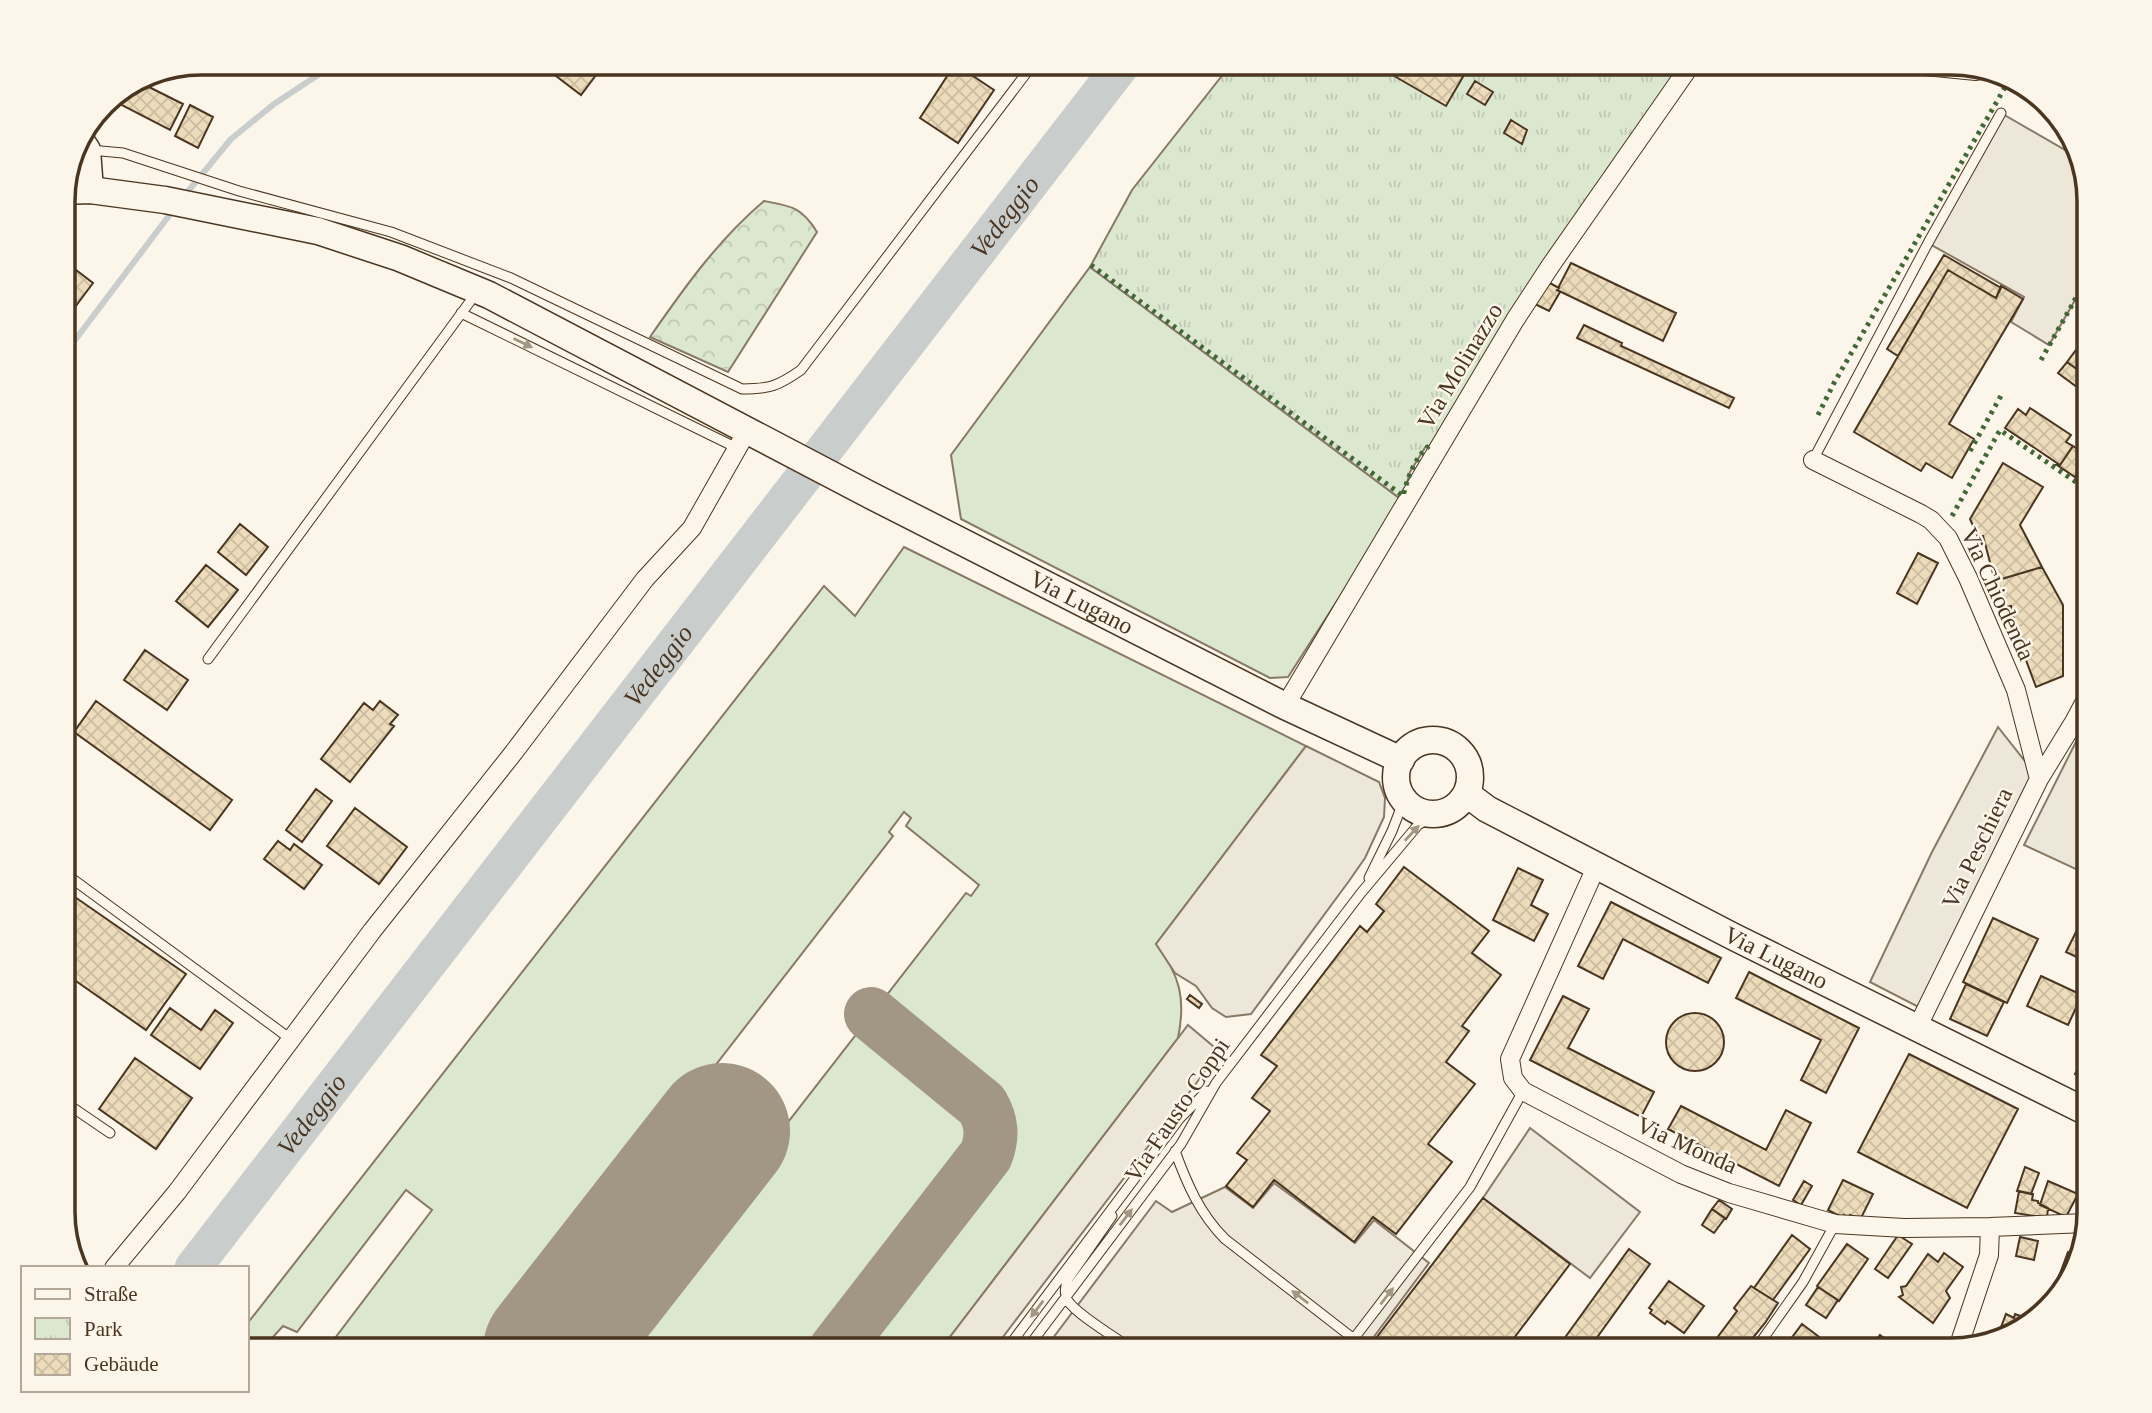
<svg xmlns="http://www.w3.org/2000/svg" width="2152" height="1413" viewBox="0 0 2152 1413" font-family="'Times New Roman',serif">
  <style>
    .grass { fill: #dce7d0; stroke: #887966; stroke-width: 2 }
    .forest { fill: url(#forest-crowns); stroke: #887966; stroke-width: 2 }
    .park { fill: url(#park-tufts); stroke: #887966; stroke-width: 2 }
    .parking { fill: #ede7d9; stroke: #887966; stroke-width: 2 }
    .lines { fill: none; stroke-linecap: round; stroke-linejoin: round }
    .stream { stroke: #c9cecd; stroke-width: 6 }
    .river { stroke: #c9cecd; stroke-width: 37 }
    .taxiway { stroke: #a29684; stroke-width: 54 }
    .runway { stroke: #a29684; stroke-width: 136 }
    .building { fill: url(#building-cross-hatch); stroke: #4a3520; stroke-width: 2 }
    .lane-casing { stroke: #4a3520; stroke-width: 11 }
    .street-casing { stroke: #4a3520; stroke-width: 20 }
    .secondary-casing { stroke: #4a3520; stroke-width: 29 }
    .lane { stroke: #fbf6e9; stroke-width: 9 }
    .street { stroke: #fbf6e9; stroke-width: 18 }
    .secondary { stroke: #fbf6e9; stroke-width: 26 }
    .hedge { stroke: #436837; stroke-width: 5; stroke-dasharray: 3.5 5; stroke-linecap: butt }
    .oneway { fill: #a29684 }
    .labels { text-anchor: middle; stroke-width: 5; stroke-linejoin: round; paint-order: stroke }
    .street-label { font-size: 24px; fill: #4a3520; stroke: #fbf6e9 }
    .water-label { font-size: 26px; font-style: italic; fill: #4a3520; stroke: #fbf6e9 }
    .rim { fill: none; stroke: #4a3520; stroke-width: 3.5 }
  </style>
  <defs>
    <pattern id="forest-crowns" width="20" height="18" patternUnits="userSpaceOnUse" patternTransform="scale(1.75)"><rect width="20" height="18" fill="#dce7d0"/><path d="M2 6a3 3 0 1 1 6 0M12 15a3 3 0 1 1 6 0" fill="none" stroke="#bec7b2"/></pattern>
    <pattern id="park-tufts" width="24" height="20" patternUnits="userSpaceOnUse" patternTransform="scale(1.75)"><rect width="24" height="20" fill="#dce7d0"/><path d="M3 7l-1-3M5 7V3M7 7l1-3M15 17l-1-3M17 17v-4M19 17l1-3" fill="none" stroke="#bec7b2"/></pattern>
    <pattern id="building-cross-hatch" width="8" height="8" patternUnits="userSpaceOnUse" patternTransform="scale(1.75)"><rect width="8" height="8" fill="#ecdcbc"/><path d="M0 0l8 8M0 8l8-8" fill="none" stroke="#ccbda1"/></pattern>
  </defs>
  <rect width="100%" height="100%" fill="#fbf6e9"/>
  <!-- grass -->
  <path class="grass" d="M 1090,267 L 1402,500 L 1288,677 L 1270,678 L 961,519 L 951,455 Z
    M 904,547 L 1306,746 L 1156,944 C 1180,975 1186,999 1178,1038 L 940,1350 L 611,1350 L 966,893 L 971,896 L 979,885 L 906,826 L 911,818 L 904,812 L 889,832 L 893,836 L 495,1350 L 326,1350 L 432,1210 L 406,1190 L 297,1332 L 283,1326 L 263,1348 L 265,1350 L 247,1350 L 247,1324 L 824,586 L 855,616 Z"/>
  <!-- forest -->
  <path class="forest" d="M 764,201 C 791,206 802,207 817,232 L 728,372 L 650,337 C 684,288 718,240 764,201 Z"/>
  <!-- park -->
  <path class="park" d="M 1232,63 L 1680,63 L 1680,68 L 1431,446 L 1426,446 L 1410,472 L 1402,500 L 1090,267 L 1132,190 Z"/>
  <!-- parking -->
  <path class="parking" d="M 2001,113 L 2077,157 L 2089,201 L 2089,276 L 2049,345 L 2011,322 L 2024,297 L 1928,243 Z
    M 2089,716 L 2089,853 L 2080,871 L 2024,845 Z
    M 1998,727 L 2039,779 L 1930,1013 L 1870,982 L 1932,852 Z
    M 1306,746 L 1379,782 L 1385,798 L 1384,817 L 1365,858 L 1349,881 L 1251,1014 L 1226,1017 L 1212,1008 L 1196,986 L 1175,973 L 1156,944 Z
    M 1188,1025 L 1220,1052 L 993,1350 L 940,1350 Z
    M 1530,1128 L 1640,1212 L 1590,1278 L 1483,1198 Z
    M 1274,1183 L 1355,1243 L 1374,1220 L 1429,1263 L 1364,1350 L 1044,1350 L 1156,1201 L 1172,1212 L 1225,1187 L 1253,1208 Z"/>
  <g class="lines">
    <!-- stream -->
    <path class="stream" d="M 185,195 L 231,139 L 274,104 L 318,75 L 322,63
      M 63,356 L 174,209"/>
    <!-- river -->
    <path class="river" id="s1" d="M 193,1268 L 1123,63"/>
    <!-- taxiway -->
    <path class="taxiway" d="M 835,1350 L 986,1155 C 993,1136 992,1122 982,1105 L 871,1014"/>
    <!-- runway -->
    <path class="runway" d="M 551,1350 L 722,1131"/>
  </g>
  <!-- building -->
  <path class="building" d="M 539,63 L 605,63 L 581,95 Z
    M 1395,63 L 1471,63 L 1446,106 L 1389,73 Z
    M 955,64 L 994,90 L 958,143 L 920,118 Z
    M 137,81 L 183,104 L 170,130 L 110,99 Z
    M 1475,81 L 1493,92 L 1485,105 L 1467,94 Z
    M 190,105 L 213,117 L 198,148 L 175,136 Z
    M 1511,120 L 1527,130 L 1522,144 L 1504,133 Z
    M 1944,255 L 2001,288 L 1996,298 L 1948,270 L 1898,356 L 1887,349 Z
    M 63,260 L 93,283 L 72,311 L 63,304 Z
    M 1571,263 L 1676,313 L 1663,341 L 1557,290 Z
    M 1948,270 L 1996,298 L 2001,286 L 2023,299 L 1949,424 L 1974,439 L 1952,478 L 1926,463 L 1921,471 L 1854,432 Z
    M 1548,282 L 1559,288 L 1557,290 L 1560,292 L 1549,311 L 1535,304 Z
    M 1584,325 L 1622,343 L 1621,346 L 1734,398 L 1729,408 L 1577,338 Z
    M 2084,340 L 2089,344 L 2089,360 L 2076,350 Z
    M 2076,350 L 2089,360 L 2089,378 L 2067,362 Z
    M 2067,362 L 2089,378 L 2089,396 L 2058,373 Z
    M 2030,408 L 2071,435 L 2066,442 L 2073,446 L 2060,465 L 2005,428 L 2018,409 L 2026,415 Z
    M 2073,446 L 2088,456 L 2075,477 L 2057,465 L 2060,465 Z
    M 2003,463 L 2043,487 L 2020,525 L 2042,567 L 1995,581 L 1983,536 L 1978,537 L 1970,519 Z
    M 240,524 L 268,547 L 246,575 L 218,552 Z
    M 1918,553 L 1938,563 L 1917,604 L 1897,593 Z
    M 206,565 L 238,590 L 208,627 L 176,601 Z
    M 2042,567 L 2063,605 L 2063,676 L 2036,687 L 2017,636 L 2011,606 L 2006,607 L 1995,581 Z
    M 145,650 L 188,680 L 167,710 L 124,680 Z
    M 96,701 L 232,800 L 210,830 L 74,732 Z
    M 380,701 L 398,715 L 390,724 L 394,726 L 350,782 L 321,759 L 364,703 L 373,710 Z
    M 316,789 L 332,801 L 302,842 L 286,830 Z
    M 355,808 L 407,847 L 379,884 L 327,846 Z
    M 278,841 L 290,850 L 294,844 L 322,865 L 304,889 L 264,859 Z
    M 1404,867 L 1489,931 L 1472,953 L 1501,975 L 1462,1026 L 1469,1031 L 1446,1062 L 1475,1084 L 1428,1144 L 1452,1162 L 1396,1234 L 1373,1217 L 1354,1242 L 1274,1180 L 1253,1207 L 1226,1186 L 1247,1160 L 1237,1153 L 1270,1111 L 1252,1098 L 1277,1066 L 1261,1055 L 1360,926 L 1367,932 L 1384,911 L 1376,904 Z
    M 1518,868 L 1543,880 L 1531,905 L 1548,914 L 1534,941 L 1493,920 Z
    M 72,895 L 186,974 L 146,1030 L 63,972 L 63,908 Z
    M 1611,902 L 1721,958 L 1708,983 L 1623,939 L 1603,979 L 1578,966 Z
    M 2089,906 L 2089,963 L 2066,952 Z
    M 1993,918 L 2038,939 L 2007,1003 L 1963,982 Z
    M 1749,972 L 1859,1028 L 1826,1093 L 1801,1080 L 1821,1040 L 1736,998 Z
    M 2041,976 L 2082,995 L 2068,1025 L 2027,1006 Z
    M 1966,984 L 2004,1002 L 1987,1036 L 1950,1019 Z
    M 1190,995 L 1202,1004 L 1199,1008 L 1187,999 Z
    M 1563,996 L 1589,1009 L 1568,1048 L 1654,1092 L 1641,1117 L 1530,1060 Z
    M 170,1008 L 201,1030 L 215,1010 L 233,1023 L 200,1069 L 151,1035 Z
    M1666 1042a29 29 0 1 1 58 0a29 29 0 1 1-58 0Z
    M 2089,1047 L 2089,1081 L 2075,1074 Z
    M 1909,1054 L 2018,1109 L 1967,1208 L 1858,1152 Z
    M 135,1058 L 192,1098 L 156,1149 L 99,1109 Z
    M 1681,1106 L 1766,1150 L 1786,1110 L 1811,1123 L 1779,1186 L 1668,1129 Z
    M 2025,1167 L 2039,1173 L 2031,1194 L 2017,1191 Z
    M 1843,1180 L 1873,1194 L 1860,1220 L 1850,1215 L 1849,1218 L 1844,1215 L 1843,1218 L 1828,1210 Z
    M 1804,1181 L 1812,1186 L 1801,1205 L 1793,1200 Z
    M 2048,1181 L 2078,1194 L 2066,1217 L 2040,1205 Z
    M 2019,1191 L 2033,1194 L 2032,1200 L 2038,1201 L 2038,1203 L 2048,1208 L 2047,1218 L 2015,1213 Z
    M 1483,1198 L 1570,1264 L 1505,1350 L 1367,1350 Z
    M 1719,1200 L 1732,1209 L 1726,1219 L 1712,1209 Z
    M 1712,1209 L 1725,1218 L 1714,1233 L 1702,1225 Z
    M 1792,1235 L 1810,1249 L 1773,1300 L 1754,1288 Z
    M 1898,1235 L 1912,1244 L 1888,1278 L 1875,1269 Z
    M 2020,1237 L 2038,1241 L 2034,1260 L 2016,1256 Z
    M 1847,1244 L 1868,1259 L 1839,1301 L 1817,1286 Z
    M 1629,1249 L 1650,1264 L 1588,1350 L 1556,1350 Z
    M 2068,1252 L 2076,1255 L 2068,1282 L 2058,1279 Z
    M 1944,1253 L 1963,1267 L 1946,1291 L 1950,1298 L 1933,1323 L 1899,1297 L 1903,1295 L 1901,1287 L 1906,1286 L 1928,1254 L 1938,1262 Z
    M 1669,1281 L 1704,1306 L 1684,1333 L 1667,1321 L 1665,1324 L 1650,1313 L 1652,1310 L 1649,1308 Z
    M 1751,1286 L 1778,1303 L 1765,1323 L 1747,1345 L 1749,1346 L 1746,1350 L 1708,1350 L 1737,1311 L 1734,1308 Z
    M 1818,1287 L 1838,1300 L 1826,1318 L 1806,1305 Z
    M 2006,1314 L 2014,1318 L 2015,1314 L 2032,1320 L 2019,1332 L 1997,1338 Z
    M 1802,1324 L 1827,1343 L 1821,1350 L 1784,1348 Z
    M 1880,1335 L 1900,1350 L 1869,1350 Z"/>
  <g class="lines">
    <defs>
      <path id="lane" d="M 90,150 L 123,153 L 239,191 L 391,232 L 511,278 L 742,389 C 770,389 778,386 801,370 L 1034,63
        M 461,313 L 737,448
        M 1813,460 L 1928,243 L 2001,113
        M 208,659 L 477,292
        M 63,872 L 292,1040
        M 1369,878 L 1392,831 L 1404,800
        M 63,1101 L 110,1133
        M 1175,1151 C 1187,1184 1200,1214 1225,1239 L 1354,1339
        M 1112,1216 L 1068,1279 C 1065,1286 1064,1294 1068,1301 C 1077,1315 1118,1339 1133,1350
        M 1006,1350 L 1180,1118 L 1207,1091
        M 1026,1350 L 1181,1144 L 1216,1083 L 1361,893 L 1418,825 L 1436,814
        M 1345,1350 L 1470,1187 L 1523,1091
        M 1755,1350 L 1803,1282 L 1835,1224"/>
      <path id="street" d="M 1895,63 L 1976,71
        M 1813,460 L 1921,514 L 1931,520 L 1948,538 L 1968,578 L 2016,690 L 2039,779
        M 1285,706 L 1515,320 L 1551,265 L 1692,63
        M 1597,865 L 1510,1059 L 1513,1078 L 1523,1091 L 1681,1174 L 1729,1193 L 1835,1224 L 1904,1228 L 1990,1227 L 2086,1223
        M 1917,1028 L 2039,779 L 2074,722 L 2089,694
        M 114,1268 L 177,1192 L 372,931 L 514,752 L 645,579 L 692,528 L 747,431
        M 1958,1348 L 1989,1255 L 1990,1227"/>
      <g id="secondary">
        <path d="M 79,138 L 87,150 L 90,190"/>
        <path id="s2" d="M 64,191 L 90,190 L 165,200 L 318,231 L 400,258 L 489,295 L 870,495 L 1285,706 L 1401,760"/>
        <circle cx="1433" cy="777" r="37"/>
        <path id="s3" d="M 1467,794 L 1487,809 L 1734,937 L 2089,1113"/>
      </g>
    </defs>
    <!-- lane casing -->
    <use href="#lane" class="lane-casing"/>
    <!-- street casing -->
    <use href="#street" class="street-casing"/>
    <!-- secondary casing -->
    <use href="#secondary" class="secondary-casing"/>
    <!-- lane -->
    <use href="#lane" class="lane"/>
    <!-- street -->
    <use href="#street" class="street"/>
    <!-- secondary -->
    <use href="#secondary" class="secondary"/>
    <!-- hedge -->
    <path class="hedge" d="M 1091,265 L 1403,496 C 1408,476 1416,454 1433,443
      M 2074,301 L 2089,276
      M 2041,360 L 2072,305
      M 1818,415 L 1834,383 L 2007,84
      M 1970,451 L 2002,394
      M 1952,516 L 2000,430 L 2089,491"/>
  </g>
  <!-- one-way arrows -->
  <defs><path id="oneway-solid" d="M-6-.8H1V-3.2L6.5 0L1 3.2V.8H-6Z" transform="scale(1.75)"/></defs>
  <g class="oneway">
    <use href="#oneway-solid" transform="translate(523 343) rotate(26)"/>
    <use href="#oneway-solid" transform="translate(1412 833) rotate(-47)"/>
    <use href="#oneway-solid" transform="translate(1126 1217) rotate(-53)"/>
    <use href="#oneway-solid" transform="translate(1387 1296) rotate(-52)"/>
    <use href="#oneway-solid" transform="translate(1300 1297) rotate(-142)"/>
    <use href="#oneway-solid" transform="translate(1037 1309) rotate(127)"/>
  </g>
  <g class="labels">
    <!-- street labels -->
    <g class="street-label">
      <text transform="translate(1460 366) rotate(-59)" y="8">Via Molinazzo</text>
      <text transform="translate(1998 594) rotate(65)" y="8">Via Chiodenda</text>
      <text dy="8" stroke="none"><textPath href="#s2" startOffset="1108">Via Lugano</textPath></text>
      <text transform="translate(1977 848) rotate(-64)" y="8">Via Peschiera</text>
      <text dy="8" stroke="none"><textPath href="#s3" startOffset="350">Via Lugano</textPath></text>
      <text transform="translate(1177 1110) rotate(-56)" y="8">Via Fausto Coppi</text>
      <text transform="translate(1687 1145) rotate(24)" y="8">Via Monda</text>
    </g>
    <!-- water labels -->
    <g class="water-label">
      <text dy="9" stroke="none"><textPath href="#s1" startOffset="1328">Vedeggio</textPath></text>
      <text dy="9" stroke="none"><textPath href="#s1" startOffset="761">Vedeggio</textPath></text>
      <text dy="9" stroke="none"><textPath href="#s1" startOffset="194">Vedeggio</textPath></text>
    </g>
  </g>
  <!-- crop -->
  <path d="M0 0H2152V1413H0ZM201 75H1951A126 126 0 0 1 2077 201V1212A126 126 0 0 1 1951 1338H201A126 126 0 0 1 75 1212V201A126 126 0 0 1 201 75Z" fill="#fbf6e9" fill-rule="evenodd"/>
  <path class="rim" d="M201 75H1951A126 126 0 0 1 2077 201V1212A126 126 0 0 1 1951 1338H201A126 126 0 0 1 75 1212V201A126 126 0 0 1 201 75Z"/>
  <!-- legend -->
  <rect x="21" y="1266" width="228" height="126" fill="#fbf6e9" stroke="#b4a999" stroke-width="2"/>
  <rect x="35" y="1289" width="35" height="10" fill="#fbf6e9" stroke="#b4a999" stroke-width="2"/>
  <text x="84" y="1301" font-size="21" fill="#4a3520">Straße</text>
  <rect x="35" y="1318" width="35" height="21" fill="url(#park-tufts)" stroke="#b4a999" stroke-width="2"/>
  <text x="84" y="1336" font-size="21" fill="#4a3520">Park</text>
  <rect x="35" y="1354" width="35" height="21" fill="url(#building-cross-hatch)" stroke="#b4a999" stroke-width="2"/>
  <text x="84" y="1371" font-size="21" fill="#4a3520">Gebäude</text>
</svg>
